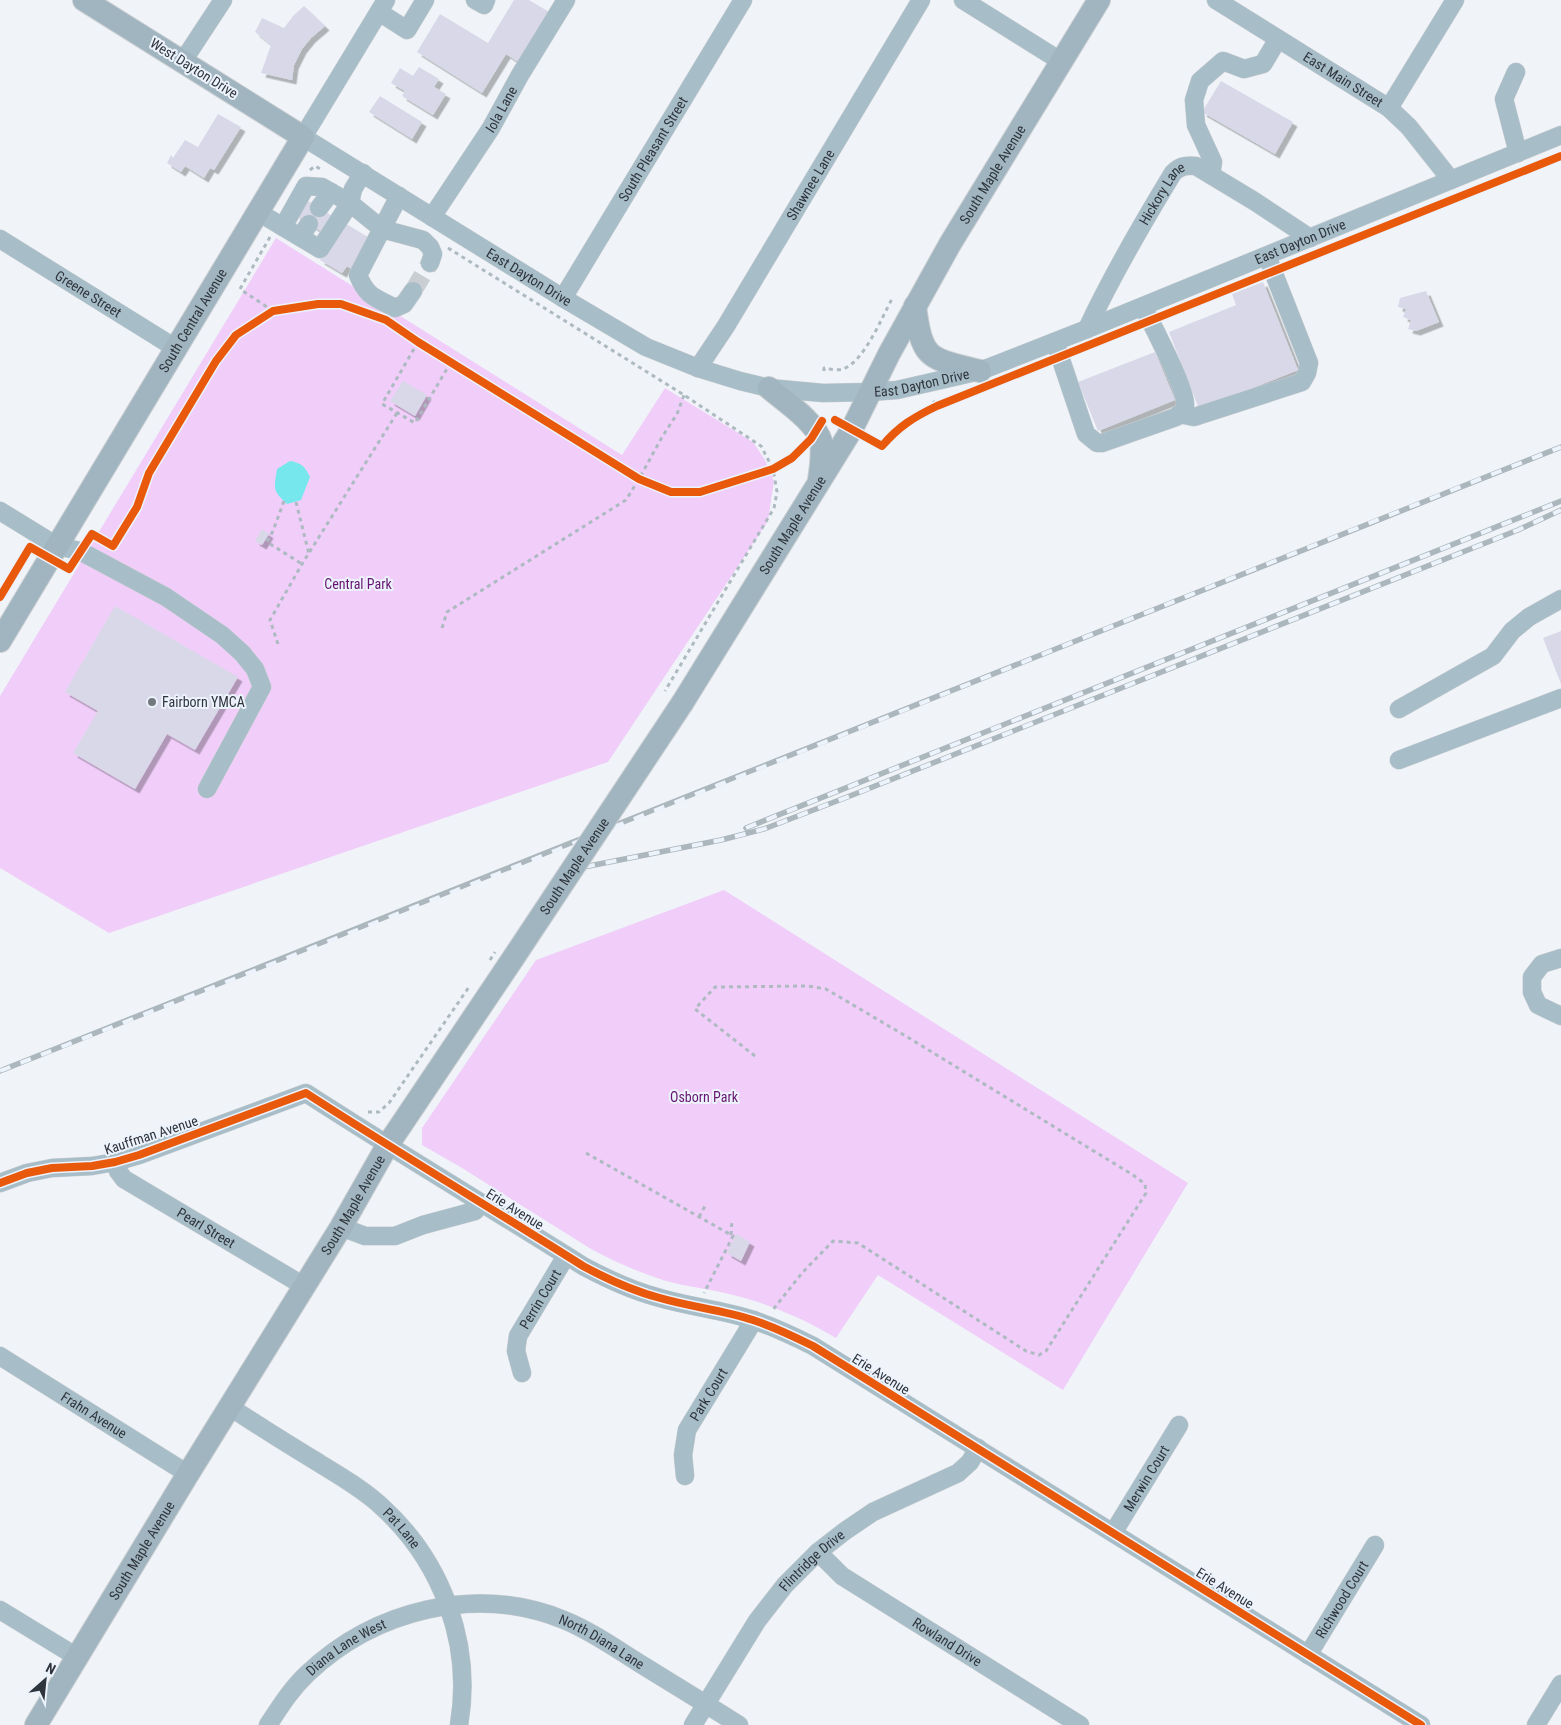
<svg xmlns="http://www.w3.org/2000/svg" width="1561" height="1725" viewBox="0 0 1561 1725" font-family="'Roboto Condensed',sans-serif">
  <style>
    .park { fill: #f0cef9 }
    .water { fill: #76e7ec }
    .building { fill: #d9d8e9; filter: url(#shadow) }
    .lines { fill: none; stroke-linecap: round; stroke-linejoin: round }
    .minor-tunnel { stroke: #c9ced3; stroke-width: 18; stroke-dasharray: 18 9; stroke-linecap: butt }
    .minor-casing { stroke: #caced2; stroke-width: 19 }
    .major-casing { stroke: #caced2; stroke-width: 24 }
    .path { stroke: #aebac1; stroke-width: 3; stroke-dasharray: 4 4; stroke-linecap: butt }
    .minor { stroke: #a7bdc8; stroke-width: 18 }
    .major { stroke: #a0b5bf; stroke-width: 22 }
    .rail-casing { stroke: #abb7bc; stroke-width: 5.5 }
    .rail { stroke: #edf3fc; stroke-width: 4; stroke-dasharray: 11; stroke-linecap: butt }
    .major-bridge-casing { stroke: #caced2; stroke-width: 24; stroke-linecap: butt }
    .path-bridge { stroke: #aebac1; stroke-width: 3; stroke-dasharray: 4 4; stroke-linecap: butt }
    .major-bridge { stroke: #a0b5bf; stroke-width: 22 }
    .cycleway-casing { stroke: #edf3fc; stroke-width: 11 }
    .cycleway { stroke: #e8590c; stroke-width: 8 }
    .poi-dot { fill: #73787e; stroke: #edf3fc; stroke-width: 2 }
    .labels { text-anchor: middle; stroke-width: 4; stroke-linejoin: round; paint-order: stroke }
    .street-label { font-size: 14px; fill: #2f353d; stroke: #edf3fc }
    .park-label { font-size: 14px; fill: #661471; stroke: #edf3fc }
    .poi-label { font-size: 14px; fill: #2f353d; stroke: #edf3fc; text-anchor: start }
  </style>
  <defs>
    <filter id="shadow"><feDropShadow dx="4.5" dy="4.5" stdDeviation="0" flood-color="#0004"/></filter>
  </defs>
  <rect width="100%" height="100%" fill="#f0f4f8"/>
  <!-- park -->
  <path class="park" d="M 276,238 L 622,455 L 665,388 L 753,442 L 765,460 L 774,481 L 768,521 L 608,762 L 109,933 L 0,868 L 0,696 Z
    M 724,890 L 1188,1183 L 1063,1390 L 878,1275 L 836,1338 C 804,1319 770,1304 733,1295 C 711,1289 688,1287 666,1281 C 640,1273 615,1262 591,1249 L 462,1168 L 422,1145 L 422,1128 L 536,960 Z"/>
  <!-- water -->
  <path class="water" d="M 290,461 C 302,463 305,467 310,477 L 301,500 L 287,504 C 272,490 274,489 277,469 Z"/>
  <!-- building -->
  <path class="building" d="M 514,0 L 529,0 L 551,13 L 520,63 L 506,54 L 482,93 L 417,52 L 440,14 L 488,43 Z
    M 304,6 L 325,26 L 311,38 L 302,49 L 294,65 L 292,80 L 261,73 L 271,45 L 255,32 L 262,18 L 284,28 L 293,16 Z
    M 419,67 L 439,79 L 434,87 L 446,94 L 433,115 L 402,96 L 405,91 L 391,83 L 400,68 L 413,76 Z
    M 1221,81 L 1293,122 L 1275,154 L 1202,112 Z
    M 380,96 L 422,122 L 412,139 L 369,112 Z
    M 218,114 L 241,127 L 214,170 L 210,168 L 204,178 L 185,166 L 181,172 L 167,163 L 171,155 L 173,158 L 185,140 L 198,147 Z
    M 305,199 L 337,219 L 327,235 L 295,215 Z
    M 343,222 L 368,237 L 359,252 L 362,254 L 353,270 L 347,266 L 342,273 L 320,260 Z
    M 1263,282 L 1298,370 L 1199,409 L 1169,332 L 1236,305 L 1232,294 Z
    M 1426,291 L 1439,322 L 1416,331 L 1408,329 L 1411,320 L 1403,317 L 1406,309 L 1398,307 L 1400,298 Z
    M 1155,352 L 1175,400 L 1098,431 L 1078,382 Z
    M 403,381 L 427,395 L 415,416 L 390,401 Z
    M 262,529 L 269,534 L 262,545 L 255,541 Z
    M 115,606 L 238,677 L 195,750 L 167,734 L 135,789 L 73,753 L 98,711 L 65,692 Z
    M 1561,631 L 1561,684 L 1543,638 Z
    M 736,1234 L 750,1242 L 741,1261 L 727,1253 Z"/>
  <g class="lines">
    <!-- minor-tunnel -->
    <path class="minor-tunnel" d="M 413,291 L 430,263"/>
    <defs>
      <g id="minor">
        <path id="s1" d="M 386,0 L 303,137 L 563,298 L 646,347 L 698,368 L 740,381 L 769,388 L 823,393 L 870,392 L 897,390 L 980,371 L 1087,329 L 1561,135"/>
        <path d="M 475,0 L 484,5 L 486,0"/>
        <path d="M 963,0 L 1062,62"/>
        <path id="s2" d="M 1216,0 L 1389,108 L 1409,127 L 1451,180"/>
        <path d="M 379,12 L 407,30 L 425,0"/>
        <path d="M 183,61 L 223,0"/>
        <path d="M 1516,72 L 1504,99 L 1518,153"/>
        <path d="M 1389,108 L 1455,0"/>
        <path d="M 1211,175 L 1213,162 L 1196,125 L 1194,100 L 1200,81 L 1223,61 L 1244,69 L 1263,64 L 1278,39"/>
        <path d="M 399,196 L 358,275 C 367,297 374,297 395,308 L 404,304 L 413,291"/>
        <path d="M 319,208 L 331,192"/>
        <path d="M 258,212 L 320,249 L 350,203 L 353,189 L 363,173"/>
        <path id="s3" d="M 432,217 L 491,128 L 520,75 L 566,0"/>
        <path d="M 283,227 L 306,186 L 322,187 L 350,203 L 382,229 L 423,240 L 430,247 L 433,254 L 430,263"/>
        <path d="M 300,237 L 309,224"/>
        <path id="s4" d="M 0,239 L 177,349"/>
        <path id="s5" d="M 563,298 L 743,0"/>
        <path id="s6" d="M 1087,329 C 1112,275 1142,224 1173,173 C 1180,166 1186,165 1196,166 L 1254,201 L 1310,238"/>
        <path d="M 1055,342 L 1086,434 L 1097,443 L 1102,443 L 1176,417 C 1181,413 1185,411 1185,405 C 1187,391 1151,322 1143,307"/>
        <path id="s7" d="M 698,368 L 726,326 L 921,0"/>
        <path d="M 1179,414 L 1194,417 L 1302,382 L 1307,373 L 1309,363 L 1267,256"/>
        <path d="M 0,511 L 57,546 L 80,551 L 166,597 L 222,635 L 242,653 L 255,669 L 262,687 L 207,789"/>
        <path d="M 1399,709 L 1493,656 L 1512,631 L 1529,617 L 1561,599"/>
        <path d="M 1399,760 L 1561,698"/>
        <path d="M 1561,958 L 1542,964 L 1532,977 L 1532,992 L 1538,1005 L 1561,1016"/>
        <path id="s8" d="M 115,1162 L 118,1171 L 124,1179 L 304,1286"/>
        <path d="M 0,1183 L 27,1173 L 52,1168 L 92,1166 L 115,1162 L 139,1155 L 306,1093 C 397,1152 491,1208 583,1266 C 607,1279 633,1291 660,1298 C 691,1307 723,1310 753,1320 C 774,1327 793,1336 813,1346 L 1421,1725"/>
        <path d="M 341,1227 L 365,1236 L 395,1236 L 423,1225 L 475,1211 L 482,1203"/>
        <path id="s9" d="M 0,1356 L 188,1474"/>
        <path id="s10" d="M 522,1373 L 516,1351 L 518,1336 L 566,1256"/>
        <path id="s11" d="M 230,1407 C 259,1426 289,1445 319,1463 C 341,1477 363,1489 381,1506 C 442,1561 473,1644 459,1725"/>
        <path id="s12" d="M 685,1476 L 683,1455 L 687,1430 L 754,1320"/>
        <path id="s13" d="M 1113,1533 L 1179,1425"/>
        <path id="s14" d="M 818,1552 L 842,1576 L 1080,1725"/>
        <path d="M 0,1610 L 77,1657"/>
        <path id="s15" d="M 1308,1655 L 1375,1545"/>
        <path id="s16" d="M 268,1725 C 280,1707 291,1689 307,1674 C 374,1610 476,1584 564,1620 C 591,1631 615,1648 639,1663 C 673,1684 706,1704 739,1725"/>
        <path id="s17" d="M 693,1725 L 757,1621 L 785,1585 L 818,1552 L 845,1531 L 873,1512 L 958,1473 L 970,1462 L 978,1448"/>
        <path d="M 1536,1725 L 1561,1684"/>
      </g>
      <g id="major">
        <path d="M 915,306 C 922,361 929,358 980,371"/>
        <path d="M 769,388 C 783,400 816,422 821,441 C 823,454 821,467 819,480"/>
        <path id="s18" d="M 0,641 L 303,137 L 84,0"/>
        <path id="s19" d="M 683,702 L 852,429 L 889,354 L 950,244 L 1099,0"/>
        <path id="s20" d="M 36,1725 L 188,1474 L 341,1227 L 387,1146 L 514,957"/>
      </g>
    </defs>
    <!-- minor casing -->
    <use href="#minor" class="minor-casing"/>
    <!-- major casing -->
    <use href="#major" class="major-casing"/>
    <!-- path -->
    <path class="path" d="M 310,170 L 315,166 L 322,170
      M 270,237 L 240,289 L 273,311
      M 448,248 L 684,395 L 761,446 L 773,469 L 777,492 L 774,508 L 665,691
      M 418,342 L 382,404 L 415,423 L 451,362
      M 824,371 L 824,368 C 830,369 838,371 843,369 C 864,362 882,317 892,299
      M 933,401 L 937,406
      M 284,501 L 273,531 L 267,542 L 302,564
      M 296,502 L 309,554
      M 442,628 L 447,612 L 626,500 L 639,479 L 662,437 L 677,414 L 684,395
      M 278,644 L 270,620 L 302,564 L 397,413
      M 755,1056 L 695,1009 L 715,987 L 808,986 L 826,989 L 904,1035 L 1133,1175 L 1145,1184 L 1146,1193 L 1046,1351 L 1039,1355 L 1026,1351 L 858,1243 L 833,1241 L 802,1273 L 772,1311
      M 368,1112 L 379,1112 L 389,1103 L 469,987
      M 586,1153 L 733,1236 L 704,1293
      M 699,1217 L 706,1204
      M 731,1235 L 732,1220"/>
    <!-- minor -->
    <use href="#minor" class="minor"/>
    <!-- major -->
    <use href="#major" class="major"/>
    <defs>
      <path id="rail" d="M 746,828 L 1561,501
        M 584,867 L 721,840 L 764,829 L 855,794 L 1518,530 L 1561,510
        M 0,1071 C 522,867 1040,653 1561,447"/>
    </defs>
    <!-- rail casing -->
    <use href="#rail" class="rail-casing"/>
    <!-- rail -->
    <use href="#rail" class="rail"/>
    <defs>
      <g id="major-bridge">
        <path id="s21" d="M 514,957 L 683,702"/>
      </g>
    </defs>
    <!-- major-bridge casing -->
    <use href="#major-bridge" class="major-bridge-casing"/>
    <!-- path-bridge -->
    <path class="path-bridge" d="M 490,960 L 495,952"/>
    <!-- major-bridge -->
    <use href="#major-bridge" class="major-bridge"/>
    <defs>
      <path id="cycleway" d="M 835,420 L 882,446 C 899,426 914,417 937,406 L 1561,156
        M 0,597 L 30,547 L 69,569 L 92,534 L 113,546 L 137,507 L 149,473 L 216,361 L 236,335 L 273,311 L 318,304 L 341,304 L 386,320 L 418,342 L 639,479 L 671,492 L 700,492 L 773,469 L 792,458 L 811,439 L 822,421
        M 0,1183 L 27,1173 L 52,1168 L 92,1166 L 115,1162 L 139,1155 L 306,1093 C 397,1152 491,1208 583,1266 C 607,1279 633,1291 660,1298 C 691,1307 723,1310 753,1320 C 774,1327 793,1336 813,1346 L 1421,1725"/>
    </defs>
    <!-- cycleway casing -->
    <use href="#cycleway" class="cycleway-casing"/>
    <!-- cycleway -->
    <use href="#cycleway" class="cycleway"/>
  </g>
  <!-- markers -->
  <circle class="poi-dot" cx="152" cy="702" r="5"/>
  <g class="labels">
    <!-- street labels -->
    <g class="street-label">
      <text transform="translate(194 68) rotate(32)" y="5">West Dayton Drive</text>
      <text dy="5" stroke="none"><textPath href="#s2" startOffset="150">East Main Street</textPath></text>
      <text dy="5" stroke="none"><textPath href="#s3" startOffset="128">Iola Lane</textPath></text>
      <text dy="5" stroke="none"><textPath href="#s5" startOffset="174">South Pleasant Street</textPath></text>
      <text dy="5" stroke="none"><textPath href="#s19" startOffset="612">South Maple Avenue</textPath></text>
      <text dy="5" stroke="none"><textPath href="#s7" startOffset="215">Shawnee Lane</textPath></text>
      <text dy="5" stroke="none"><textPath href="#s6" startOffset="155">Hickory Lane</textPath></text>
      <text dy="5" stroke="none"><textPath href="#s1" startOffset="1251">East Dayton Drive</textPath></text>
      <text dy="5" stroke="none"><textPath href="#s1" startOffset="426">East Dayton Drive</textPath></text>
      <text dy="5" stroke="none"><textPath href="#s4" startOffset="104">Greene Street</textPath></text>
      <text dy="5" stroke="none"><textPath href="#s18" startOffset="374">South Central Avenue</textPath></text>
      <text dy="5" stroke="none"><textPath href="#s1" startOffset="846">East Dayton Drive</textPath></text>
      <text dy="5" stroke="none"><textPath href="#s19" startOffset="208">South Maple Avenue</textPath></text>
      <text dy="5" stroke="none"><textPath href="#s21" startOffset="109">South Maple Avenue</textPath></text>
      <text transform="translate(151 1135) rotate(-18)" y="5">Kauffman Avenue</text>
      <text dy="5" stroke="none"><textPath href="#s20" startOffset="609">South Maple Avenue</textPath></text>
      <text transform="translate(515 1209) rotate(32)" y="5">Erie Avenue</text>
      <text dy="5" stroke="none"><textPath href="#s8" startOffset="115">Pearl Street</textPath></text>
      <text dy="5" stroke="none"><textPath href="#s10" startOffset="81">Perrin Court</textPath></text>
      <text transform="translate(881 1374) rotate(32)" y="5">Erie Avenue</text>
      <text dy="5" stroke="none"><textPath href="#s12" startOffset="88">Park Court</textPath></text>
      <text dy="5" stroke="none"><textPath href="#s9" startOffset="111">Frahn Avenue</textPath></text>
      <text dy="5" stroke="none"><textPath href="#s13" startOffset="64">Merwin Court</textPath></text>
      <text dy="5" stroke="none"><textPath href="#s11" startOffset="211">Pat Lane</textPath></text>
      <text dy="5" stroke="none"><textPath href="#s20" startOffset="204">South Maple Avenue</textPath></text>
      <text dy="5" stroke="none"><textPath href="#s17" startOffset="204">Flintridge Drive</textPath></text>
      <text transform="translate(1225 1588) rotate(32)" y="5">Erie Avenue</text>
      <text dy="5" stroke="none"><textPath href="#s15" startOffset="65">Richwood Court</textPath></text>
      <text dy="5" stroke="none"><textPath href="#s14" startOffset="158">Rowland Drive</textPath></text>
      <text dy="5" stroke="none"><textPath href="#s16" startOffset="385">North Diana Lane</textPath></text>
      <text dy="5" stroke="none"><textPath href="#s16" startOffset="112">Diana Lane West</textPath></text>
    </g>
    <!-- park labels -->
    <g class="park-label">
      <text x="358" y="589">Central Park</text>
      <text x="704" y="1102">Osborn Park</text>
    </g>
    <!-- poi labels -->
    <g class="poi-label">
      <text x="162" y="707">Fairborn YMCA</text>
    </g>
  </g>
  <!-- north arrow -->
  <g transform="translate(45 1680) rotate(27)" stroke="#edf3fc" stroke-width="4" paint-order="stroke">
  <path d="M0-4L9 19L0 12L-9 19Z" fill="#2f353d"/>
  <text y="-8" font-size="14" font-weight="bold" text-anchor="middle" fill="#2f353d">N</text>
  </g>
</svg>
